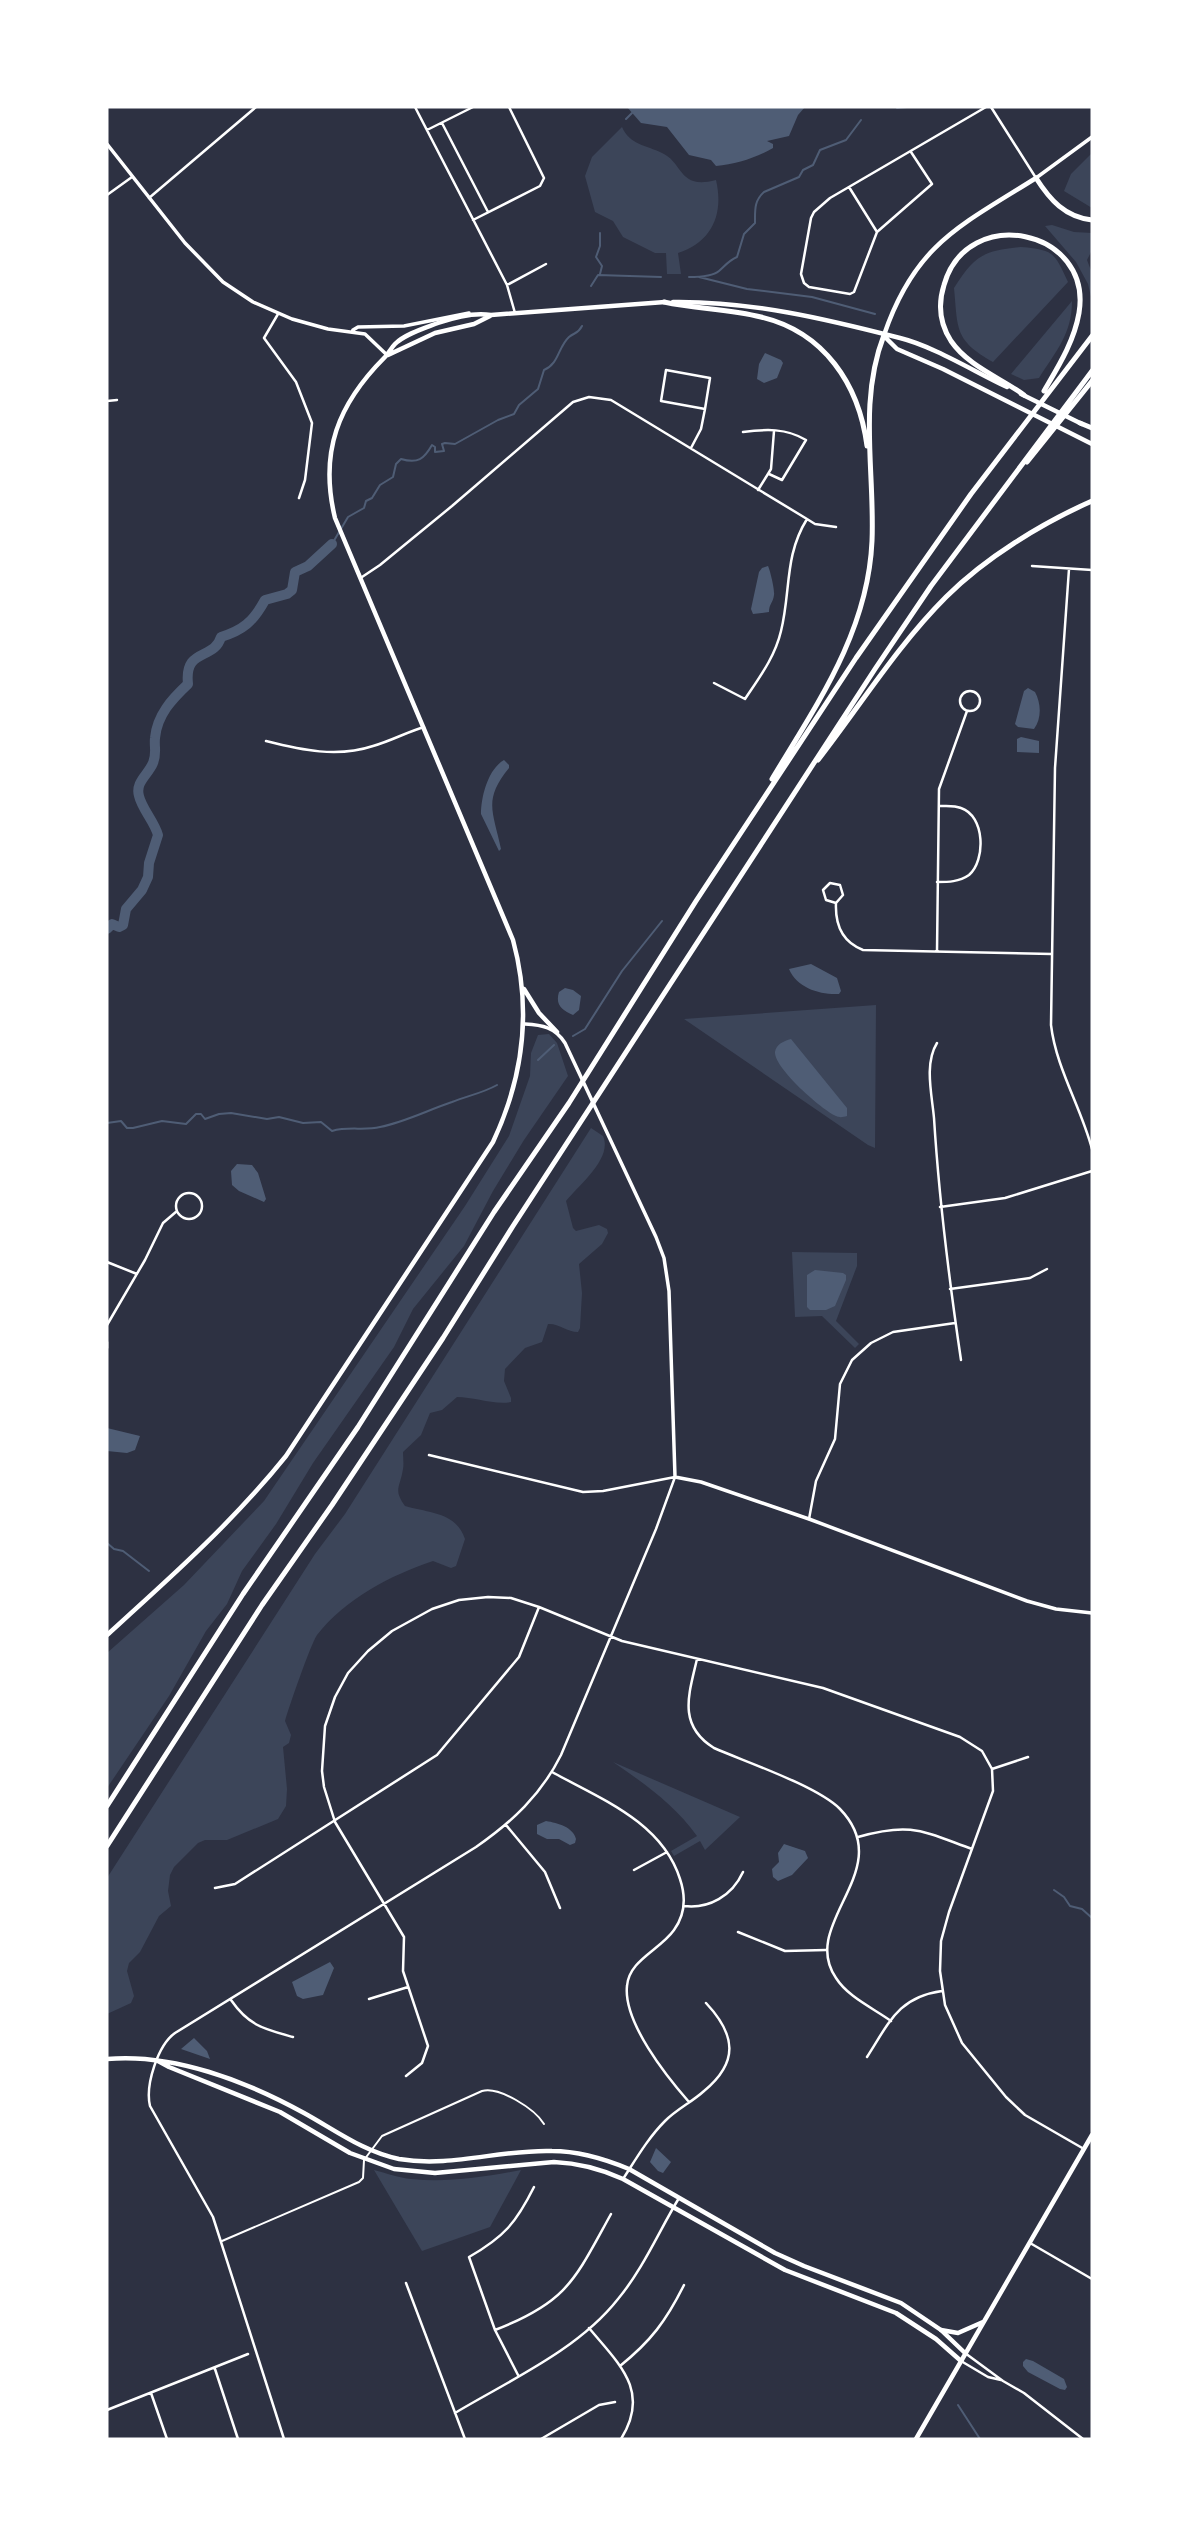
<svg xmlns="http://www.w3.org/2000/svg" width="1199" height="2546" viewBox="0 0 1199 2546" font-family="Signika,sans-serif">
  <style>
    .green { fill: #3c4559 }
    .water { fill: #4f5d75 }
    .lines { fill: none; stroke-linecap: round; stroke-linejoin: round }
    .stream { stroke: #4f5d75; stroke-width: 2 }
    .river { stroke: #4f5d75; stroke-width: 10 }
    .service { stroke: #fff; stroke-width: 2 }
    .minor { stroke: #fff; stroke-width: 2.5 }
    .tertiary { stroke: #fff; stroke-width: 3.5 }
    .secondary { stroke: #fff; stroke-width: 4.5 }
    .primary { stroke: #fff; stroke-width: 4.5 }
    .motorway { stroke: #fff; stroke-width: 5 }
  </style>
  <rect width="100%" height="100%" fill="#2d3142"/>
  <!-- green -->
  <path class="green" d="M 622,127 C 630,145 646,145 662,153 C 684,163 678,190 716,180 C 724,214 712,242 678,253 L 681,274 L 667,274 L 666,253 L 655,253 L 623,237 L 613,221 L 595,212 L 585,176 L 592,157 Z
    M 1092,153 L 1092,208 L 1064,191 L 1071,174 Z
    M 1052,225 L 1074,232 L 1092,233 L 1092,250 L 1087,260 L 1092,273 L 1092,301 L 1088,284 L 1076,262 L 1045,226 Z
    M 1021,247 C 1054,250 1054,252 1068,282 L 993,362 C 954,340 958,329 954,288 C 975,255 983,251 1021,247 Z
    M 1072,301 C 1072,334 1056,351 1039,378 L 1024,380 L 1011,374 Z
    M 876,1005 L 875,1148 L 868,1145 L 684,1019 Z
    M 549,1034 L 557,1043 L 568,1076 L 524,1140 L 493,1191 L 464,1246 L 413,1309 L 394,1347 L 313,1463 L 276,1524 L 242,1571 L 227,1604 L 206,1631 L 169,1696 L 107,1788 L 107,1653 L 184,1585 L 264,1501 L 465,1206 L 509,1136 L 530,1076 L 531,1053 L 538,1035 Z
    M 591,1128 L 603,1136 C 613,1158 579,1185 566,1201 L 573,1228 L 576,1231 L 599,1225 L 607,1229 L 608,1233 L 602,1244 L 579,1264 L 582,1293 L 580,1328 L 578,1332 C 567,1332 558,1323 548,1324 L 542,1342 L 525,1348 L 505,1369 L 504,1381 L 511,1398 L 511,1402 C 494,1405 474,1397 457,1397 L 442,1410 L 430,1413 L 421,1435 L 403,1452 C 403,1458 404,1464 403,1469 C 400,1488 393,1489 405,1506 C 429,1513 456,1512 465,1539 L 456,1566 L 451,1568 L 433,1561 C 391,1575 345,1599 317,1635 C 310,1646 289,1707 285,1721 L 291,1735 L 289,1743 L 283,1747 L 287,1789 L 286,1806 L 278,1819 L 227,1840 L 205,1840 L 198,1843 L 174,1867 L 170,1875 L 168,1891 L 171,1906 L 159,1916 L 140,1952 L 129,1963 L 127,1971 L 134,1996 L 131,2003 L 107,2014 L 107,1878 L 315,1554 L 345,1514 Z
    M 792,1252 L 857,1253 L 857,1266 L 836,1321 L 859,1344 L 855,1348 L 822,1316 L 795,1317 Z
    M 613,1762 L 740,1817 L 705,1850 L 700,1841 L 674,1856 L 671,1851 L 697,1836 C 674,1804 645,1784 613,1762 Z
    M 374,2170 C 386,2173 399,2178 411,2179 C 447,2183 485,2177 521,2170 L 490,2227 L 422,2251 Z"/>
  <!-- water -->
  <path class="water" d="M 627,107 L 805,107 L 798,115 L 789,136 L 767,141 L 773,144 L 773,148 C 756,158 736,164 716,166 L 711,160 L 689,155 L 667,127 L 641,123 Z
    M 765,353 L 781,360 L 783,363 L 777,378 L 764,383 L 757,379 L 759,364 Z
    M 768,566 C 770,570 775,590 774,595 C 773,603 769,604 769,612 L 753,614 L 751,609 L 759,572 L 762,568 Z
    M 1028,688 L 1035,692 C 1041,703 1042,718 1034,729 L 1018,727 L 1015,724 L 1024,691 Z
    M 1021,737 L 1039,741 L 1039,753 L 1017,752 L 1017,739 Z
    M 504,760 L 509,765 L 509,768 C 483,800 493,811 501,849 L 499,851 L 481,814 C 481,797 488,769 504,760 Z
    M 811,964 L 837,978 L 841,991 L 839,994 C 820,995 797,988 789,969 Z
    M 565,988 L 573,990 L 581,996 L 579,1010 L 573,1015 C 562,1010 555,1005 559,992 Z
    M 791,1039 L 847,1108 L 847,1116 C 843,1117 840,1118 836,1116 C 822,1110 774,1068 775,1052 C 776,1044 784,1041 791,1039 Z
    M 237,1164 L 252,1165 L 258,1173 L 266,1199 L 264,1202 L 239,1191 L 232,1185 L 231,1171 Z
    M 815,1270 L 843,1273 L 846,1275 L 846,1280 L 835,1306 L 826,1310 L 810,1310 L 807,1307 L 807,1275 Z
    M 107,1428 L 140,1436 L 135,1450 L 127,1453 L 107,1451 Z
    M 546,1821 C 558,1823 573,1827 576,1839 L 575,1843 L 570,1845 L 559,1839 L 547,1839 L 537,1834 L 537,1825 Z
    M 784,1844 L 805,1851 L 808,1858 L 792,1875 L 778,1881 L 773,1877 L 772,1869 L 779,1862 L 778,1853 Z
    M 330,1962 L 334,1968 L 323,1995 L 303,1999 L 297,1996 L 292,1982 Z
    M 194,2038 L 207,2051 L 210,2059 L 181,2049 Z
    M 656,2148 L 671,2162 L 663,2173 L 658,2171 L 650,2162 Z
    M 1026,2359 L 1033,2361 L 1064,2379 L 1067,2387 L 1065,2390 L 1060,2389 L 1028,2372 L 1023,2366 L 1023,2362 Z"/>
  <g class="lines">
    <!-- stream -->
    <path class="stream" d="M 897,108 L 907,107
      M 626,119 L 632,113
      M 600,233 L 600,246 L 596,257 L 602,266 L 600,274
      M 689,277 C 697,277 712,277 719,271 C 725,266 728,261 737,257 L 744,234 L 755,223 C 755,210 754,201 764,192 L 799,177 L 803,170 L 813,165 L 820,150 L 846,140 L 861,120
      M 699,277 L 747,289 L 812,297 L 875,314
      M 591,286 L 598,275 L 661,277
      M 332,544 L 348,517 L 364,508 L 366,501 L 372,498 L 380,485 L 393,477 L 396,464 L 401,459 C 418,464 424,459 432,445 L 435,447 L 435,452 L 444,451 L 442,444 L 445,443 L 455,444 L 498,420 L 514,414 L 519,405 L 538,389 L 544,370 C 559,364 558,347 569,337 C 575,332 578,334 582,326
      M 573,1036 L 585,1029 L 622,971 L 662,921
      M 538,1060 L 554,1045
      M 107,1123 L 121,1121 L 127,1128 L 133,1128 L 162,1121 L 186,1124 L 196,1114 L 201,1114 L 205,1119 L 219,1114 L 231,1113 L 267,1119 L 279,1117 L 303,1123 L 321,1122 L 332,1131 C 349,1126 364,1131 380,1127 C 405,1122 428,1110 452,1102 C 467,1096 483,1093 497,1085
      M 107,1543 L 114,1549 L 123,1551 L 149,1571
      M 1054,1890 L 1064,1897 L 1070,1906 L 1082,1909 L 1092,1918
      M 958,2405 L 980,2439"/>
    <!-- river -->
    <path class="river" d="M 107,929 L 112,924 L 119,927 L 123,925 L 126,909 L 142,890 L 148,877 L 149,863 L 158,835 C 154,821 142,809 139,796 C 135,782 148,775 153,763 C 157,754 154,747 155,738 C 157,715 172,699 188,684 C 184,647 214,661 221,637 C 243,630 253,622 265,600 L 287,594 L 292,590 L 295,572 L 308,566 L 332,544"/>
    <!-- service -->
    <path class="service" d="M 222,2241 L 359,2182 L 363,2178 L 364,2160 L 382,2136 L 482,2091 C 499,2086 535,2109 544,2124"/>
    <!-- minor -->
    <path class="minor" d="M 415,107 L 507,285 L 515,313
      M 991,107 L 1036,178
      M 442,123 L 488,212
      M 427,130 L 473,107
      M 911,152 L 932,184 L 877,232 L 854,292 L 850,294 L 809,287 L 804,283 L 801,274 L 811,218 L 814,212 L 830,198 L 986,107
      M 849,187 L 877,232
      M 107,195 L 132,177
      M 149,198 L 256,107
      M 473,220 L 540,186 L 544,178 L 509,107
      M 507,285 L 546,264
      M 278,314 L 264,338 L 296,382 L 312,423 L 305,480 L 299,498
      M 107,401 L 117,400
      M 743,432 C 766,429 786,428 806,440 L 782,480 L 769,474
      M 691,448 L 701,429 L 705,409 L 661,401 L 666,370 L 710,378 L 705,409
      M 758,490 L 771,469 L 774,431
      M 1032,566 L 1092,570
      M 1069,569 L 1055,768 L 1051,1025 C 1056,1068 1081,1107 1092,1149
      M 362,577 L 380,565 L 452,506 L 573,402 L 589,397 L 611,400 L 807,519 L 815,524 L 836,527
      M 714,683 L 745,699 C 759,678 775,657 781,631 C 791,591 784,556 807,519
      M960 701a10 10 0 1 1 20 0a10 10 0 1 1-20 0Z
      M 266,741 C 302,750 337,758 373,746 C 391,741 407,732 424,727
      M 937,882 C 948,882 959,882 969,875 C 986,860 985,816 961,808 C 954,805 946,806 939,806
      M 836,903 L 826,900 L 823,890 L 830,883 L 840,885 L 843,895 L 836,903 C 835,925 842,942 863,950 L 1052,954
      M 937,951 L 939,789 L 967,711
      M 937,1043 C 924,1064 932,1095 934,1118 C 939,1199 949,1279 961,1360
      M176 1206a13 13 0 1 1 26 0a13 13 0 1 1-26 0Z
      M 940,1207 L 1005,1198 L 1092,1171
      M 107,1262 L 137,1274
      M 950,1289 L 1030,1278 L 1047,1269
      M 107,1325 L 145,1260 L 163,1223 L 177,1211
      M 107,1342 L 107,1348
      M 809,1519 L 816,1481 L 835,1439 L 840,1384 L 852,1360 L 871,1343 L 893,1332 L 955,1323
      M 697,1659 C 689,1694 677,1725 714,1748 C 746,1762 817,1786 840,1809 C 899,1870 798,1923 836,1978 C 848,1997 873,2008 891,2021
      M 992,1769 L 1028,1757
      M 552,1772 C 601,1799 662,1822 680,1879 C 686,1897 685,1915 674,1930 C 660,1950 629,1960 627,1986 C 623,2022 667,2077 689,2102
      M 506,1825 L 545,1872 L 560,1908
      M 858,1837 C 911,1822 922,1831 972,1849
      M 634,1870 L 667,1852
      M 215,1888 L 235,1884 L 437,1755 L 519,1657 L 539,1607
      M 684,1906 C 709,1909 732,1896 743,1872
      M 738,1932 L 785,1951 L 826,1950
      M 369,1999 L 408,1987
      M 231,2000 C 249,2026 264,2029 293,2037
      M 867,2057 C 889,2023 898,1997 942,1991
      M 406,2076 L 422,2063 L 428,2046 L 403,1971 L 404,1937 L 335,1822 L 324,1787 L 322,1771 L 325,1726 L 335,1697 L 348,1673 L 368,1651 L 392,1631 L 432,1609 L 459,1600 L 488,1597 L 511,1598 L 539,1607 L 622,1641 L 823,1688 L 960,1737 L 982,1751 L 992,1769 L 993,1791 L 949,1912 L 941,1941 L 940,1971 L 945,2005 L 962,2043 L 1006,2097 L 1025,2115 L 1084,2149
      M 623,2179 C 636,2159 648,2138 665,2121 C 677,2109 692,2102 704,2091 C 739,2062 736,2035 706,2003
      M 1030,2243 L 1092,2279
      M 406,2283 L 465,2439
      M 589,2328 C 619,2364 651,2391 621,2439
      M 495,2330 C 568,2302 575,2279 611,2214
      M 965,2353 L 1003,2381 L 1024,2393 L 1083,2439
      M 961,2361 L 988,2377 L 1001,2380
      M 620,2366 C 651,2341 666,2321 684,2285
      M 215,2369 L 238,2439
      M 518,2375 L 495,2330 L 469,2257 C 504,2237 516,2223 534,2187
      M 151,2393 L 167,2439
      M 107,2410 L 248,2354
      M 455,2413 C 510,2380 578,2350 618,2299 C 643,2269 659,2231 679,2198
      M 284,2439 L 213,2217 L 150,2106 C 145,2085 158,2045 175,2033 L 476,1847 C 512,1822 541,1795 561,1755 L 656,1529 L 675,1477 L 603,1491 L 583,1492 L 429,1455
      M 541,2439 L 599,2405 L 615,2402"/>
    <!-- tertiary -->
    <path class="tertiary" d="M 107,144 L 185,243 L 223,282 L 253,302 L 292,319 L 328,329 L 365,334 L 387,355
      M 1036,178 L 1092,137
      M 353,330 L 358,327 L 404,326 L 469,313
      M 525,1024 C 542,1025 555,1027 565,1043 L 656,1237 L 664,1258 L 669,1291 L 675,1477 L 701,1482 L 809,1519 L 1027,1601 L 1056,1609 L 1092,1613"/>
    <!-- secondary -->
    <path class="secondary" d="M 673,302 C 751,301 826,319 900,338 C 933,346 975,372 1007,387
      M 884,335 C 915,244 960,226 1036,178
      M 884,336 L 897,349 L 943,369 L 1092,444
      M 388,355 L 435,333 L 474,324 L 490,316
      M 1021,394 L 1082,424
      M 524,989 L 539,1013 L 557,1032
      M 107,1635 C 170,1578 233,1522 286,1456 L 493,1142 C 524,1076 532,1010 513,940 L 335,518 C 319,452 338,404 385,357 C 389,353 391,348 395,344 C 405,334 425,328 438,323 C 455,317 474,312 491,315 L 665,302
      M 107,2059 C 173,2053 246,2081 304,2113 C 335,2130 364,2152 399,2159 C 451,2168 501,2149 552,2151 C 579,2151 605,2159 629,2169 L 775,2253 L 804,2266 L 901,2303 L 941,2330 L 965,2353
      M 158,2061 L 169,2067 L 280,2112 L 350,2153 L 394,2169 L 435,2173 L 554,2162 C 578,2163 601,2169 623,2179 L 785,2270 L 896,2313 L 936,2339 L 961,2361"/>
    <!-- primary -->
    <path class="primary" d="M 941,2330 L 958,2333 L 983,2322
      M 916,2439 L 1092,2135"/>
    <!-- motorway -->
    <path class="motorway" d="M 1036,178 C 1050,200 1065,217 1092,220
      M 664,302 C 696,309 729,309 761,317 C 824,332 859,384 867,446
      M 1024,395 C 1001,378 968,366 951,341 C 940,324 938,304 944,285 C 967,203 1093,229 1079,313 C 1074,342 1058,367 1044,391
      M 1080,423 L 1092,428
      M 1027,462 L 1092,381
      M 818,760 C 860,706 897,646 946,597 C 985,558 1042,523 1092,501
      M 772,779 C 817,704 868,632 872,541 C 875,472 858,402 884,335
      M 107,1806 L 243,1594 L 358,1427 L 494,1212 L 569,1103 L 696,901 L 856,658 L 971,494 L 1092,336
      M 107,1846 L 262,1605 L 332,1505 L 443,1338 L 513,1226 L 875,669 L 931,586 L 1092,371"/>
  </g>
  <!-- border -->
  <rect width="1199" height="2546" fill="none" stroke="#ffffff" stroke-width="217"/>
</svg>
